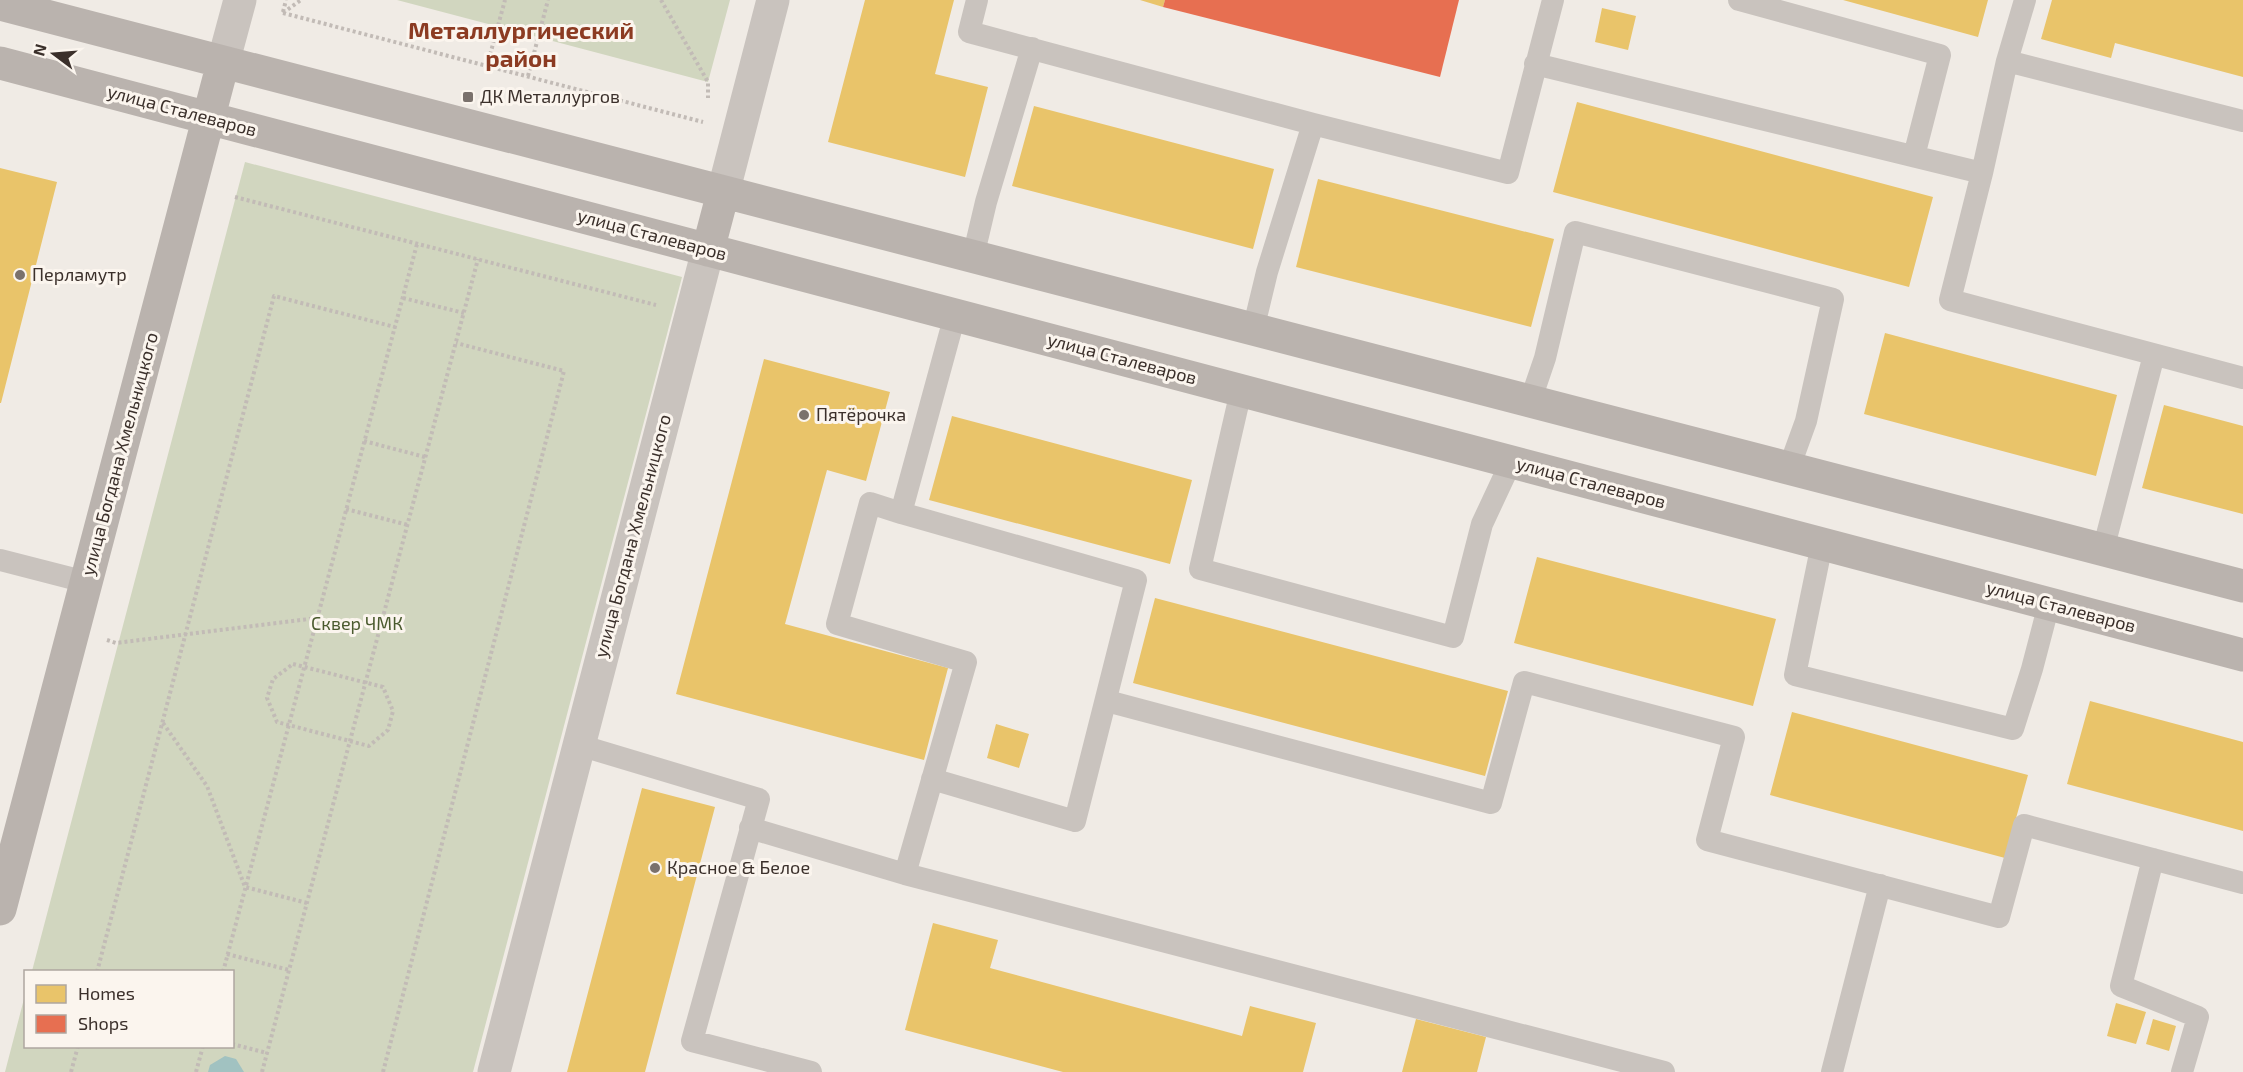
<svg xmlns="http://www.w3.org/2000/svg" width="2243" height="1072" viewBox="0 0 2243 1072" font-family="'Exo 2',sans-serif">
  <style>
    .green { fill: #d1d6bf }
    .water { fill: #a1c2c1 }
    .homes { fill: #e9c46a }
    .shops { fill: #e76f51 }
    .lines { fill: none; stroke-linecap: round; stroke-linejoin: round }
    .path { stroke: #c2bbb6; stroke-width: 4; stroke-dasharray: 3 3; stroke-linecap: butt }
    .service { stroke: #c9c3be; stroke-width: 22 }
    .minor { stroke: #c9c3be; stroke-width: 33 }
    .secondary { stroke: #bab3ae; stroke-width: 33 }
    .poi-dot { fill: #7a716c; stroke: #fbf5ee; stroke-width: 2 }
    .labels { text-anchor: middle; stroke-width: 6; stroke-linejoin: round; paint-order: stroke }
    .poi-label { font-size: 18px; fill: #3b302b; stroke: #fbf5ee; text-anchor: start }
    .street-label { font-size: 18px; fill: #3b302b; stroke: #fbf5ee }
    .park-label { font-size: 18px; fill: #4a5a2e; stroke: #fbf5ee }
    .district-label { font-size: 24px; font-weight: bold; fill: #8c3b22; stroke: #fbf5ee }
  </style>
  <rect width="100%" height="100%" fill="#f0ebe5"/>
  <!-- green -->
  <path class="green" d="M 397,0 L 730,0 L 708,82 Z
    M 245,162 L 682,277 L 473,1072 L 5,1072 L 25,995 L 26,1046 L 232,1046 L 232,972 L 32,971 Z"/>
  <!-- water -->
  <path class="water" d="M 225,1056 L 236,1059 L 244,1072 L 208,1072 L 210,1065 Z"/>
  <!-- homes -->
  <path class="homes" d="M 865,0 L 954,0 L 935,74 L 988,87 L 965,177 L 828,142 Z
    M 1140,0 L 1165,0 L 1163,7 Z
    M 1843,0 L 1988,0 L 1978,37 Z
    M 2052,0 L 2243,0 L 2243,77 L 2115,43 L 2111,58 L 2041,39 Z
    M 1602,8 L 1636,16 L 1628,50 L 1595,42 Z
    M 1577,102 L 1933,197 L 1909,287 L 1553,192 Z
    M 1034,106 L 1274,169 L 1253,249 L 1012,186 Z
    M 0,168 L 57,182 L 1,403 L 0,403 Z
    M 1318,179 L 1554,239 L 1531,327 L 1296,267 Z
    M 1885,333 L 2117,395 L 2096,476 L 1864,414 Z
    M 764,359 L 890,392 L 866,481 L 827,470 L 785,624 L 948,668 L 924,760 L 676,694 Z
    M 2164,405 L 2243,426 L 2243,514 L 2142,488 Z
    M 952,416 L 1192,480 L 1170,564 L 929,500 Z
    M 1537,557 L 1776,619 L 1753,706 L 1514,643 Z
    M 1155,598 L 1508,691 L 1485,776 L 1133,683 Z
    M 2090,701 L 2243,742 L 2243,831 L 2067,784 Z
    M 1792,712 L 2028,775 L 2005,858 L 1770,795 Z
    M 996,724 L 1029,734 L 1019,768 L 987,758 Z
    M 642,788 L 715,807 L 645,1072 L 567,1072 Z
    M 933,923 L 998,940 L 990,968 L 1242,1036 L 1250,1006 L 1316,1023 L 1303,1072 L 1063,1072 L 905,1030 Z
    M 2116,1003 L 2146,1012 L 2136,1044 L 2107,1036 Z
    M 1416,1019 L 1486,1037 L 1477,1072 L 1402,1072 Z
    M 2153,1019 L 2176,1026 L 2169,1051 L 2146,1044 Z"/>
  <!-- shops -->
  <path class="shops" d="M 1165,0 L 1459,0 L 1440,77 L 1163,7 Z"/>
  <g class="lines">
    <!-- path -->
    <path class="path" d="M 661,0 L 708,82 L 708,98
      M 283,12 L 286,0
      M 283,13 L 703,122
      M 283,13 L 301,0
      M 487,66 L 505,0
      M 528,76 L 548,0
      M 235,197 L 656,305
      M 403,298 L 464,313
      M 364,441 L 425,457
      M 346,509 L 408,525
      M 107,640 L 116,643 L 317,618
      M 293,664 L 383,687 L 393,711 L 388,730 L 369,746 L 277,722 L 267,698 L 273,679 Z
      M 163,723 L 207,786 L 245,887 L 307,903
      M 227,954 L 289,970
      M 97,972 L 274,296 L 395,327
      M 223,972 L 417,244
      M 232,1044 L 267,1053
      M 71,1072 L 78,1046
      M 196,1072 L 203,1046
      M 262,1072 L 478,259
      M 383,1072 L 564,371 L 456,343"/>
    <!-- service -->
    <path class="service" d="M 977,0 L 969,32 L 1313,124 L 1508,173 L 1553,0
      M 1739,0 L 1940,55 L 1914,156
      M 2007,61 L 2243,121
      M 1535,64 L 1982,173 L 1950,300 L 2243,378
      M 1982,173 L 2007,61 L 2025,0
      M 973,257 L 986,202 L 1032,48
      M 1253,330 L 1267,272 L 1313,124
      M 1241,391 L 1200,569 L 1453,637 L 1482,524 L 1511,462
      M 1530,402 L 1545,358 L 1575,232 L 1833,299 L 1806,421 L 1789,468
      M 901,513 L 1136,580 L 1075,821 L 932,779
      M 1822,544 L 1795,675 L 2013,729 L 2032,669 L 2049,604
      M 2103,550 L 2154,355
      M 0,560 L 86,582
      M 1107,701 L 1491,803 L 1524,682 L 1734,737 L 1707,840 L 1999,917 L 2024,825 L 2243,883
      M 579,745 L 759,799 L 692,1041 L 811,1072
      M 750,828 L 905,874 L 1664,1072
      M 2153,859 L 2121,986 L 2198,1017 L 2182,1072
      M 905,874 L 966,662 L 837,624 L 870,503 L 901,513 L 955,315
      M 1832,1072 L 1880,885"/>
    <!-- minor -->
    <path class="minor" d="M 223,63 L 240,0
      M 723,193 L 773,0
      M 494,1072 L 708,250"/>
    <!-- secondary -->
    <path class="secondary" d="M 0,4 L 2243,586
      M 0,63 L 2243,655
      M 708,250 L 723,193
      M 0,909 L 223,63"/>
  </g>
  <!-- markers -->
  <g class="poi-dot">
    <rect x="462" y="91" width="12" height="12" rx="3"/>
    <circle cx="20" cy="275" r="6"/>
    <circle cx="804" cy="415" r="6"/>
    <circle cx="655" cy="868" r="6"/>
  </g>
  <g class="labels">
    <!-- poi labels -->
    <g class="poi-label">
      <text x="480" y="103">ДК Металлургов</text>
      <text x="32" y="281">Перламутр</text>
      <text x="816" y="421">Пятёрочка</text>
      <text x="667" y="874">Красное &amp; Белое</text>
    </g>
    <!-- street labels -->
    <g class="street-label">
      <text transform="translate(182 111) rotate(15)" y="6">улица Сталеваров</text>
      <text transform="translate(652 235) rotate(15)" y="6">улица Сталеваров</text>
      <text transform="translate(1122 359) rotate(15)" y="6">улица Сталеваров</text>
      <text transform="translate(120 454) rotate(-75)" y="6">улица Богдана Хмельницкого</text>
      <text transform="translate(1591 483) rotate(15)" y="6">улица Сталеваров</text>
      <text transform="translate(633 536) rotate(-75)" y="6">улица Богдана Хмельницкого</text>
      <text transform="translate(2061 607) rotate(15)" y="6">улица Сталеваров</text>
    </g>
    <!-- park labels -->
    <g class="park-label">
      <text x="357" y="630">Сквер ЧМК</text>
    </g>
    <!-- district labels -->
    <g class="district-label">
      <text x="521" y="39">Металлургический<tspan x="521" dy="28">район</tspan></text>
    </g>
  </g>
  <!-- legend -->
  <rect x="24" y="970" width="210" height="78" fill="#fbf5ee" stroke="#aea6a0" stroke-width="1.5"/>
  <rect x="36" y="985" width="30" height="18" fill="#e9c46a" stroke="#aea6a0" stroke-width="1.5"/>
  <text x="78" y="1000" font-size="18" fill="#3b302b">Homes</text>
  <rect x="36" y="1015" width="30" height="18" fill="#e76f51" stroke="#aea6a0" stroke-width="1.5"/>
  <text x="78" y="1030" font-size="18" fill="#3b302b">Shops</text>
  <!-- north arrow -->
  <g transform="translate(54 54) rotate(286)" stroke="#fbf5ee" stroke-width="4.5" paint-order="stroke">
  <path d="M0-4.5L10 22L0 15L-10 22Z" fill="#3b302b"/>
  <text y="-9" font-size="16" font-weight="bold" text-anchor="middle" fill="#3b302b">N</text>
  </g>
</svg>
